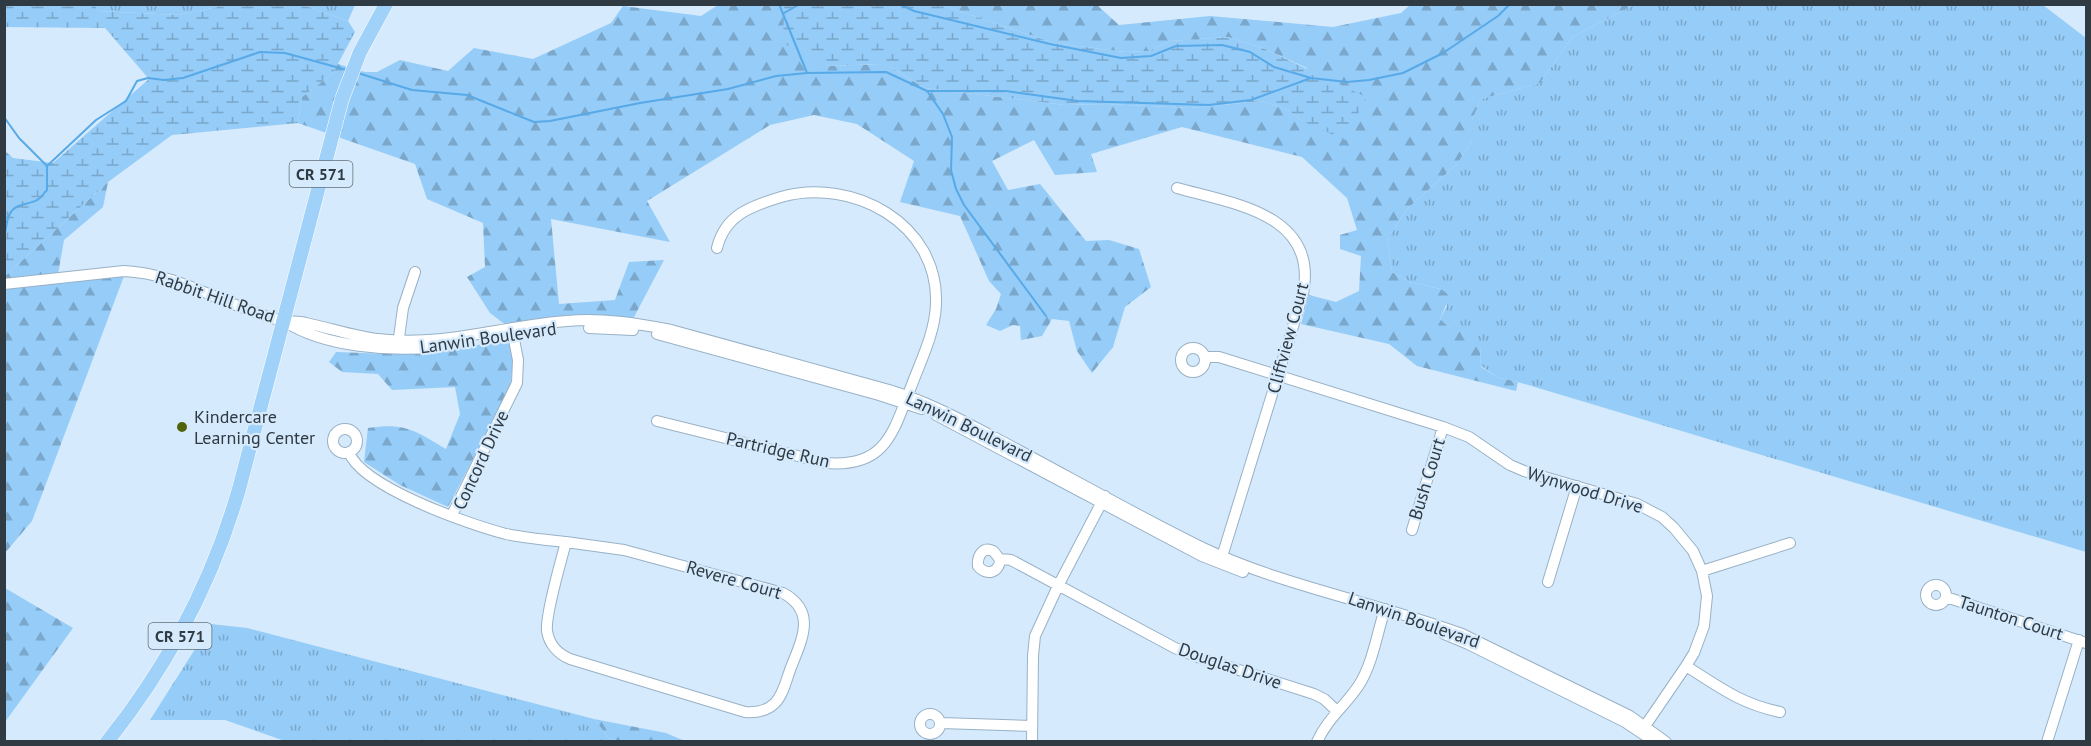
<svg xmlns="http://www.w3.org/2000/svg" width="2091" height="746" viewBox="0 0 2091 746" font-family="'PT Sans',sans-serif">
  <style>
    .grass { fill: url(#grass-tufts) }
    .forest { fill: url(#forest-firs) }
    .wetland { fill: url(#wetland-marsh) }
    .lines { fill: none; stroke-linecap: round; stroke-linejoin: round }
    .stream { stroke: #57a9e7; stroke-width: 2 }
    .minor-casing { stroke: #98b1c6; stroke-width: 12 }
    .major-casing { stroke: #fff; stroke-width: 15 }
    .minor { stroke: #fff; stroke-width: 10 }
    .major { stroke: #a0d1f8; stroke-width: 14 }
    .poi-dot { fill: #51630a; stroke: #d5eafc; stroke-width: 2 }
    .labels { text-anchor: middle; stroke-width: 4.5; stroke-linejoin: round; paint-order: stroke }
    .shield { fill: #d5eafc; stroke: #616f7a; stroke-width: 1.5 }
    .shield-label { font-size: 16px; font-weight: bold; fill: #2f3a42 }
    .street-label { font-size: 18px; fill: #2f3a42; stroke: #d5eafc }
    .poi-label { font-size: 18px; fill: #2f3a42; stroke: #d5eafc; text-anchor: start }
  </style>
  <defs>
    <pattern id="grass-tufts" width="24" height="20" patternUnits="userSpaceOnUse" patternTransform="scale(1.5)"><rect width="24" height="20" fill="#95ccf8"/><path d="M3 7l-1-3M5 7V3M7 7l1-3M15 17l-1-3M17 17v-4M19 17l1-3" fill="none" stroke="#7aa7ca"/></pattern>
    <pattern id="forest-firs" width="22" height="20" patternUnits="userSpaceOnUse" patternTransform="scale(1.5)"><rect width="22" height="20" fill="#95ccf8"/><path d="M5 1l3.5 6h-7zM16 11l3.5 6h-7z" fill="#7aa7ca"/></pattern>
    <pattern id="wetland-marsh" width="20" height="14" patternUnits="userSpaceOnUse" patternTransform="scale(1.5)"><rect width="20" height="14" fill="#95ccf8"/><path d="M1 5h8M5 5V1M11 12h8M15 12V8" fill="none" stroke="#7aa7ca"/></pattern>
  </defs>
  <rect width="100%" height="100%" fill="#d5eafc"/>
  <!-- grass -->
  <path class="grass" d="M 95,5 L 228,5 L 178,15 L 98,11 Z
    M 303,5 L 355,5 L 348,21 Z
    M 1634,5 L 2043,5 L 2086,38 L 2086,552 L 1518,382 L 1497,377 L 1481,366 L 1480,346 L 1451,329 L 1440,319 L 1447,306 L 1441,289 L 1409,282 L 1392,272 L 1387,240 L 1407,209 L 1457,164 L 1472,141 L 1472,120 L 1481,99 L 1540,83 L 1572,37 Z
    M 211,624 L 247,628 L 594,719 L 609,738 L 619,741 L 285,741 L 225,720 L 150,720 Z"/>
  <!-- forest -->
  <path class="forest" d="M 787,4 L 784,6 L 824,66 L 885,64 L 925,88 L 1065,105 L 1106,104 L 1191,108 L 1262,101 L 1286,109 L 1302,121 L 1307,68 L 1263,48 L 1228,37 L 1170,41 L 1149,51 L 1125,52 L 1054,43 L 941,5 L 1097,5 L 1119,25 L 1210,16 L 1333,27 L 1401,13 L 1410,5 L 1634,5 L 1572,37 L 1540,83 L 1481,99 L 1472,120 L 1472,141 L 1457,164 L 1407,209 L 1387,240 L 1392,272 L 1409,282 L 1441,289 L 1450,296 L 1440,319 L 1451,329 L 1468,332 L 1480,346 L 1481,367 L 1497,377 L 1518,382 L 1516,391 L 1417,366 L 1389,344 L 1301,324 L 1309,295 L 1336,302 L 1359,291 L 1361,256 L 1340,249 L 1340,235 L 1357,230 L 1347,198 L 1302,157 L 1182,127 L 1091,154 L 1097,172 L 1055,175 L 1034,140 L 992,161 L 1008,190 L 1040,184 L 1086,241 L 1109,240 L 1139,249 L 1151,287 L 1125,307 L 1113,347 L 1092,373 L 1077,351 L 1069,321 L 1052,319 L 1042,336 L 1021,340 L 1020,326 L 1013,325 L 1000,331 L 986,325 L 996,309 L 1001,294 L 989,281 L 960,216 L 900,202 L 914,161 L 857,124 L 814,115 L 770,125 L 647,201 L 670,242 L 551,219 L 559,304 L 615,300 L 629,262 L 664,260 L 633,319 L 507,326 L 490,313 L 467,277 L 485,267 L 483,223 L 427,199 L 415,164 L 298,123 L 302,97 L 333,73 L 338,64 L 365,72 L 377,72 L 400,60 L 448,71 L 474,48 L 533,59 L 611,23 L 623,6 L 701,16 L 718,5 Z
    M 108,182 L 103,207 L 64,240 L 57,280 L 124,276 L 32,521 L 5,553 L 5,276 Z
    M 509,339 L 513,363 L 510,388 L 448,507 L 400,485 L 364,462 L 368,428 C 405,422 416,431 446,449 L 460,414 L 455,387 L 392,390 L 378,374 L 342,372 L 329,362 L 336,352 L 388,354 L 446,351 Z
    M 5,588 L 73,628 L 5,722 Z
    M 594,719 L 666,733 L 685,741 L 619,741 L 609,738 Z"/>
  <!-- wetland -->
  <path class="wetland" d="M 5,4 L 95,5 L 98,11 L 178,15 L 228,5 L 303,5 L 348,21 L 355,32 L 333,73 L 302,97 L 298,123 L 172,135 L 108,182 L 5,276 L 5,151 L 13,158 L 53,163 L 149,79 L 105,28 L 5,27 Z
    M 787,5 L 941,5 L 1054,43 L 1125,52 L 1149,51 L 1170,41 L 1228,37 L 1263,48 L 1366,97 L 1345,140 L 1302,121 L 1286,109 L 1262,101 L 1191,108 L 1106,104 L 1065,105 L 925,88 L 885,64 L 824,66 L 783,43 L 784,6 Z"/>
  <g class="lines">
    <!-- stream -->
    <path class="stream" d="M 779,4 L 807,73
      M 899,4 L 914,11 L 1050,44 L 1121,58 L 1151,56 L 1176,46 L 1222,45 L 1250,52 L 1274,67 L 1311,78 L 1347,82 L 1369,80 L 1403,73 L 1443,53 L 1498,16 L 1510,4
      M 784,13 L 800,4
      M 358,73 L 412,90 L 467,95 L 534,122 L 550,121 L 640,103 L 728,89 L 776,76 L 807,73 L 886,72 L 927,91 L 1006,91 L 1078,101 L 1209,105 L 1251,100 L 1311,78
      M 927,91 L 943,114 L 952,137 L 951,170 L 956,189 L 964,205 L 1046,316
      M 4,117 L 19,138 L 47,166
      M 4,235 C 7,228 6,218 11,212 C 17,203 28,205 37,200 C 41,198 44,193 47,190 L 47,166 L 96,120 L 126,101 L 137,81 L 148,78 L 164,80 L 183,78 L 260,52 L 285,53 L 347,70"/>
    <defs>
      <path id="minor" d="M 1177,188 C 1234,204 1319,214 1303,294 L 1221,560
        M 4,284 L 124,271 C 169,273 207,295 249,310 C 260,314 272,319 284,321 C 291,322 299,321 306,323 C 330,328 353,336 377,339 C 446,347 500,326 567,321 C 602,318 636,323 671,330 L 889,390 C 930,402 967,423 1005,443 C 1071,478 1136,515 1203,548 C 1283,586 1378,603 1462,634 L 1630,716 L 1666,742
        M 286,322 C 324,347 392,352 437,347
        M 589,328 L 633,330
        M 657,334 L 879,395 L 922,409
        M 398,345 L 403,308 L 415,272
        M1181 360a12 12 0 1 1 24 0a12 12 0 1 1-24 0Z
        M 1205,357 L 1219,357 L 1443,427 L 1469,437 L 1510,465 L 1524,471 L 1637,504 L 1662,517 L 1674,528 L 1693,551 L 1702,571 L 1707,596 L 1704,626 L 1694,653 L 1686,666 L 1643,729
        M 936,415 L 1202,556 L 1243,572
        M 657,421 L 826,463 C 886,468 893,432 911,387 C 921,360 935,333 936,304 C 939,223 852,177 781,197 C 751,206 725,215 717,248
        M333 441a12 12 0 1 1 24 0a12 12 0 1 1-24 0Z
        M 349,452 C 361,487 471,525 506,534 C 525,538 546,540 566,542
        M 452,515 L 517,383 L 518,360 L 512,329
        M 1412,530 L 1443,427
        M 566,542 L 624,550 L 783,593 C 818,612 801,641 790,670 C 786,681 783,695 775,703 C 767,711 756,713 745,712 L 570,659 C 558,654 549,644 547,631 C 545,615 561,561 566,542 Z
        M 1000,559 C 1000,572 987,577 978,566 C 977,557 982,546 993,551 C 996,553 997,557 1000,559 C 1004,560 1008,559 1011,560 L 1175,648 L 1195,656 L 1314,694 L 1324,699 L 1337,711
        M 1702,571 L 1790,543
        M 1548,582 L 1577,486
        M1926 595a10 10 0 1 1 20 0a10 10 0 1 1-20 0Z
        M 1946,597 L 2086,643
        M 1444,634 L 1468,644 L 1625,722 L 1655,742
        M 1686,666 C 1719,687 1741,704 1780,712
        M920 724a10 10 0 1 1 20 0a10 10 0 1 1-20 0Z
        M 941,723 L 1032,726
        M 1032,742 L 1033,656 L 1035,636 L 1058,586 L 1105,496
        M 1317,742 C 1327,719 1346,705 1359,685 C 1373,663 1377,633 1385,609
        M 2047,742 L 2079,640"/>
      <path id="major" d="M 107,742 C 168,666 212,583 239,489 L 342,99 L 360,52 L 386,4"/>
    </defs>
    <!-- minor casing -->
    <use href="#minor" class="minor-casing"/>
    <!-- major casing -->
    <use href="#major" class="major-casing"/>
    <!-- minor -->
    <use href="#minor" class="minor"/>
    <!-- major -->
    <use href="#major" class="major"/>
  </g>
  <!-- markers -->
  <circle class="poi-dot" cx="182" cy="427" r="6"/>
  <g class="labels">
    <!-- shield labels -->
    <g class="shield">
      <rect x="289.5" y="161" width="63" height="26" rx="4.5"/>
      <rect x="148.5" y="623" width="63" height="26" rx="4.5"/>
    </g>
    <g class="shield-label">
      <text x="321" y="180">CR 571</text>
      <text x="180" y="642">CR 571</text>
    </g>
    <!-- street labels -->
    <g class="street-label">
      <text transform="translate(215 297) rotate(19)" y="6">Rabbit Hill Road</text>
      <text transform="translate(488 338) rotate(-8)" y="6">Lanwin Boulevard</text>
      <text transform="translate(1288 338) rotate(-75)" y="6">Cliffview Court</text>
      <text transform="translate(969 427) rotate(26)" y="6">Lanwin Boulevard</text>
      <text transform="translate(778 450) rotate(13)" y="6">Partridge Run</text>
      <text transform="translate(481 460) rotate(-65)" y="6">Concord Drive</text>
      <text transform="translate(1427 479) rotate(-73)" y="6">Bush Court</text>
      <text transform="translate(1585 490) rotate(17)" y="6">Wynwood Drive</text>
      <text transform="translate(734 580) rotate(16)" y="6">Revere Court</text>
      <text transform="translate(2011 618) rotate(18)" y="6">Taunton Court</text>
      <text transform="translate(1414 620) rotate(19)" y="6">Lanwin Boulevard</text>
      <text transform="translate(1230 666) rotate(19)" y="6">Douglas Drive</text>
    </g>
    <!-- poi labels -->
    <g class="poi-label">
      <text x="194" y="423">Kindercare<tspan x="194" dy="21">Learning Center</tspan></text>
    </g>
  </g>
  <!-- border -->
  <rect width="2091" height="746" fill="none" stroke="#2f3a42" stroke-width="12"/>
</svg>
